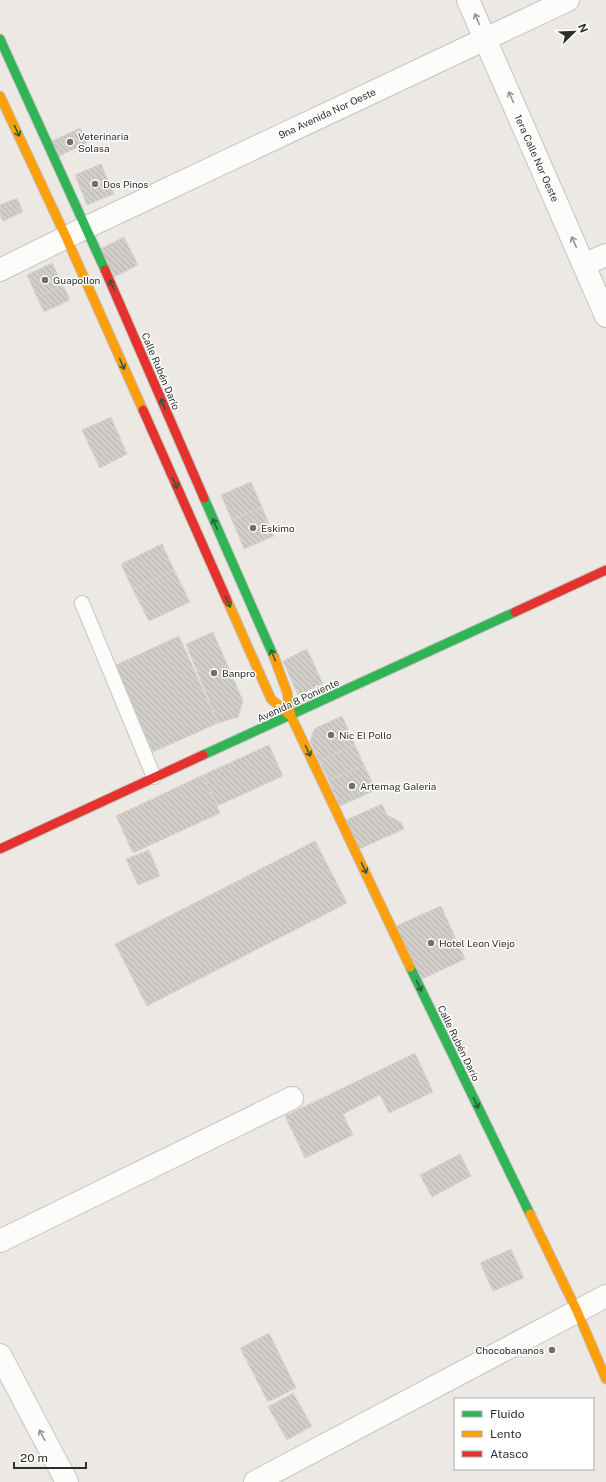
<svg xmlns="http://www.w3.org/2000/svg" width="606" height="1482" viewBox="0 0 606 1482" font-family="'Public Sans',sans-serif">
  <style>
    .building { fill: url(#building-back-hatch); stroke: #d7d4cf }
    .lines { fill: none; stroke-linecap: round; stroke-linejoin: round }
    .lane-casing { stroke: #c5c4c4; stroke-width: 16 }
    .street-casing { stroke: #c5c4c4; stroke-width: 24 }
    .fast-casing { stroke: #c5c4c4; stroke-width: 11 }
    .slow-casing { stroke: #c5c4c4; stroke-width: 11 }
    .jam-casing { stroke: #c5c4c4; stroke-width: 11 }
    .lane { stroke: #fcfcfb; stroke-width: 14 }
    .street { stroke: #fcfcfb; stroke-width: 22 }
    .fast { stroke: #30b455; stroke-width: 9 }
    .slow { stroke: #ff9f0a; stroke-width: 9 }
    .jam { stroke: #e5322d; stroke-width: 9 }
    .oneway { stroke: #959594 }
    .oneway2 { stroke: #2f5d3c }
    .poi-dot { fill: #706f6d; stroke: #fff; stroke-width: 1.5 }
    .labels { text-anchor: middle; stroke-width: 3; stroke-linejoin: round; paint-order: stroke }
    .street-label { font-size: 10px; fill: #2e2e2e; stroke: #fff }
    .poi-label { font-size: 10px; fill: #2e2e2e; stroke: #fff; text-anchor: start }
  </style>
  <defs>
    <pattern id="building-back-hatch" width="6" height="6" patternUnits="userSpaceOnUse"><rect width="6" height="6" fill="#d1ceca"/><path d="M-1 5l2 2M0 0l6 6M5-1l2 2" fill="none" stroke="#b4b1ae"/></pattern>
  </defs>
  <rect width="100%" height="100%" fill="#ece8e3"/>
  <!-- building -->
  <path class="building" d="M 80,128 L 87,143 L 59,156 L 52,141 Z
    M 101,164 L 114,194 L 87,205 L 75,175 Z
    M 17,198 L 23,212 L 3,221 L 0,215 L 0,205 Z
    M 124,237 L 138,265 L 114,277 L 100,249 Z
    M 52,263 L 63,285 L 37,297 L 27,275 Z
    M 63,285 L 70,300 L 44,312 L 37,297 Z
    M 111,417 L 127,454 L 100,468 L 82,430 Z
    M 251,482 L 262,507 L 232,520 L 221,495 Z
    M 262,507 L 274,536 L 244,549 L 232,520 Z
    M 162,544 L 174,570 L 133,590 L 121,564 Z
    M 174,570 L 190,602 L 149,621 L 133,590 Z
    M 213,632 L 243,701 L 238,717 L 218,723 L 186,644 Z
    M 179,636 L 218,723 L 153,752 L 114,666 Z
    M 307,649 L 323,684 L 298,695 L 283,661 Z
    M 342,716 L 355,745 L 319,761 L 310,741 L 314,729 Z
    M 269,745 L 283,776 L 217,806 L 203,775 Z
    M 355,745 L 364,765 L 329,781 L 319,761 Z
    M 364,765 L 376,790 L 340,806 L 329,781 Z
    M 203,775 L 220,813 L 133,853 L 116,816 Z
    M 382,804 L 387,815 L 401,822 L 404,829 L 359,849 L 346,820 Z
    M 315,841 L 347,903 L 147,1006 L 115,944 Z
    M 149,850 L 160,876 L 138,885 L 126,859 Z
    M 441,906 L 465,959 L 420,980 L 396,926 Z
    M 415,1053 L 433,1092 L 389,1113 L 380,1095 L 343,1114 L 353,1135 L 305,1158 L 285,1116 Z
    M 460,1154 L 471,1176 L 432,1197 L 420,1175 Z
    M 511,1249 L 524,1278 L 493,1291 L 480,1263 Z
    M 269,1333 L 296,1388 L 268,1402 L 240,1348 Z
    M 293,1393 L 312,1426 L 287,1440 L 268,1407 Z"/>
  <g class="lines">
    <defs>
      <path id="lane" d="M 82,603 L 154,777"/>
      <path id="street" d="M 468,0 L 606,316
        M 584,265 L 606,255
        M 0,270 L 87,227 L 568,0
        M 0,1241 L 292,1098
        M 0,1355 L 67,1482
        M 255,1482 L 606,1296"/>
      <path id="fast" d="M 0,39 L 105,270
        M 204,498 L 274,657
        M 203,755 L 515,612
        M 410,967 L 530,1214"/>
      <path id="slow" d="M 0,96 L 66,237 L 143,410
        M 227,600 L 271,699 L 291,716
        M 274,657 L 287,692 L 291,716 L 410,967
        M 530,1214 L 577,1311 L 606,1379"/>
      <path id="jam" d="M 105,270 L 204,498
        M 143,410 L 227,600
        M 515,612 L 606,570
        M 0,849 L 203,755"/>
    </defs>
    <!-- lane casing -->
    <use href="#lane" class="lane-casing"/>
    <!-- street casing -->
    <use href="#street" class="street-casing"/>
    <!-- fast casing -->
    <use href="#fast" class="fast-casing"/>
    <!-- slow casing -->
    <use href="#slow" class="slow-casing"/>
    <!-- jam casing -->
    <use href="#jam" class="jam-casing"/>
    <!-- lane -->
    <use href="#lane" class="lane"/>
    <!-- street -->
    <use href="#street" class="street"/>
    <!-- fast -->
    <use href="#fast" class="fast"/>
    <!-- slow -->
    <use href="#slow" class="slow"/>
    <!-- jam -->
    <use href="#jam" class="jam"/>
  </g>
  <!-- one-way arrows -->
  <defs><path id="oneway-shaft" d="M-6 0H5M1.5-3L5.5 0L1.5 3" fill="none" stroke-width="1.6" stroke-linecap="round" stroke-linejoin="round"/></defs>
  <g class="oneway">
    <use href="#oneway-shaft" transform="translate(477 19) rotate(-113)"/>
    <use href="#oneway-shaft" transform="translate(511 97) rotate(-114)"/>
    <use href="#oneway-shaft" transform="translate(574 242) rotate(-114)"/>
    <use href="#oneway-shaft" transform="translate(42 1435) rotate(-118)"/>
  </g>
  <g class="oneway2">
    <use href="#oneway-shaft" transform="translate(17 131) rotate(65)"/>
    <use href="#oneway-shaft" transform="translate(112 285) rotate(-114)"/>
    <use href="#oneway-shaft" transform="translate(122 364) rotate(66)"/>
    <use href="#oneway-shaft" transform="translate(163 404) rotate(-113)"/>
    <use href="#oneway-shaft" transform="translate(175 483) rotate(66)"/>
    <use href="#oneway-shaft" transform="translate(215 524) rotate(-113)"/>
    <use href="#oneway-shaft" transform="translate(228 602) rotate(66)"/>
    <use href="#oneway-shaft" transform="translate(273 655) rotate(-112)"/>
    <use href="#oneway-shaft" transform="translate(308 751) rotate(65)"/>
    <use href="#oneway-shaft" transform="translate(364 868) rotate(65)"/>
    <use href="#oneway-shaft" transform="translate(419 986) rotate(65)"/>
    <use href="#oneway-shaft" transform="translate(476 1103) rotate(64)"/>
  </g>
  <!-- markers -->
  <g class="poi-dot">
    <circle cx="70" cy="142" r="4"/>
    <circle cx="95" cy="184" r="4"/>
    <circle cx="45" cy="280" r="4"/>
    <circle cx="253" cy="528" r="4"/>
    <circle cx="214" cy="673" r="4"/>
    <circle cx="331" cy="735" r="4"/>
    <circle cx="352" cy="786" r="4"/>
    <circle cx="431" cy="943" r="4"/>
    <circle cx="552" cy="1350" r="4"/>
  </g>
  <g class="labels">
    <!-- street labels -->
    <g class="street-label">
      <text transform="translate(327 113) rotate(-25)" y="4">9na Avenida Nor Oeste</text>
      <text transform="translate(537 158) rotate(66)" y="4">1era Calle Nor Oeste</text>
      <text transform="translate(161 371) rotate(67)" y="4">Calle Rubén Darío</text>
      <text transform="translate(298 700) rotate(-25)" y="4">Avenida 8 Poniente</text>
      <text transform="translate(459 1043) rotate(64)" y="4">Calle Rubén Darío</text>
    </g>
    <!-- poi labels -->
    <g class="poi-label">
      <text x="78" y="140">Veterinaria<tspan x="78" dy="12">Solasa</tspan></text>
      <text x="103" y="188">Dos Pinos</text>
      <text x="53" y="284">Guapollon</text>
      <text x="261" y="532">Eskimo</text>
      <text x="222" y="677">Banpro</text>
      <text x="339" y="739">Nic El Pollo</text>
      <text x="360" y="790">Artemag Galeria</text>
      <text x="439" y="947">Hotel Leon Viejo</text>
      <text x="544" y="1354" text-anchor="end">Chocobananos</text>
    </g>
  </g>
  <!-- legend -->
  <rect x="454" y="1398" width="140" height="72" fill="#ffffff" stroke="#ababab"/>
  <rect x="462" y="1411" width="20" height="6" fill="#30b455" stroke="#ababab"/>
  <text x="490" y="1418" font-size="12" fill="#2e2e2e">Fluido</text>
  <rect x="462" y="1431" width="20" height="6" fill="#ff9f0a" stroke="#ababab"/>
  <text x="490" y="1438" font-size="12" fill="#2e2e2e">Lento</text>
  <rect x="462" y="1451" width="20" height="6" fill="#e5322d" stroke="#ababab"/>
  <text x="490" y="1458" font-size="12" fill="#2e2e2e">Atasco</text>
  <!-- north arrow -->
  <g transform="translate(574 32) rotate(67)" stroke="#ffffff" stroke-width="3" paint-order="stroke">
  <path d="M0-3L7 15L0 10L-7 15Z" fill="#2e2e2e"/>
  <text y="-6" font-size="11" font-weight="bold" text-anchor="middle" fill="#2e2e2e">N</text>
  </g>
  <!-- scale -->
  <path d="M14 1462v6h72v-6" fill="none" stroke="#2e2e2e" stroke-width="2"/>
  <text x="20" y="1462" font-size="12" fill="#2e2e2e" stroke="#ffffff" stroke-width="3" paint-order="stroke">20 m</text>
</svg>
